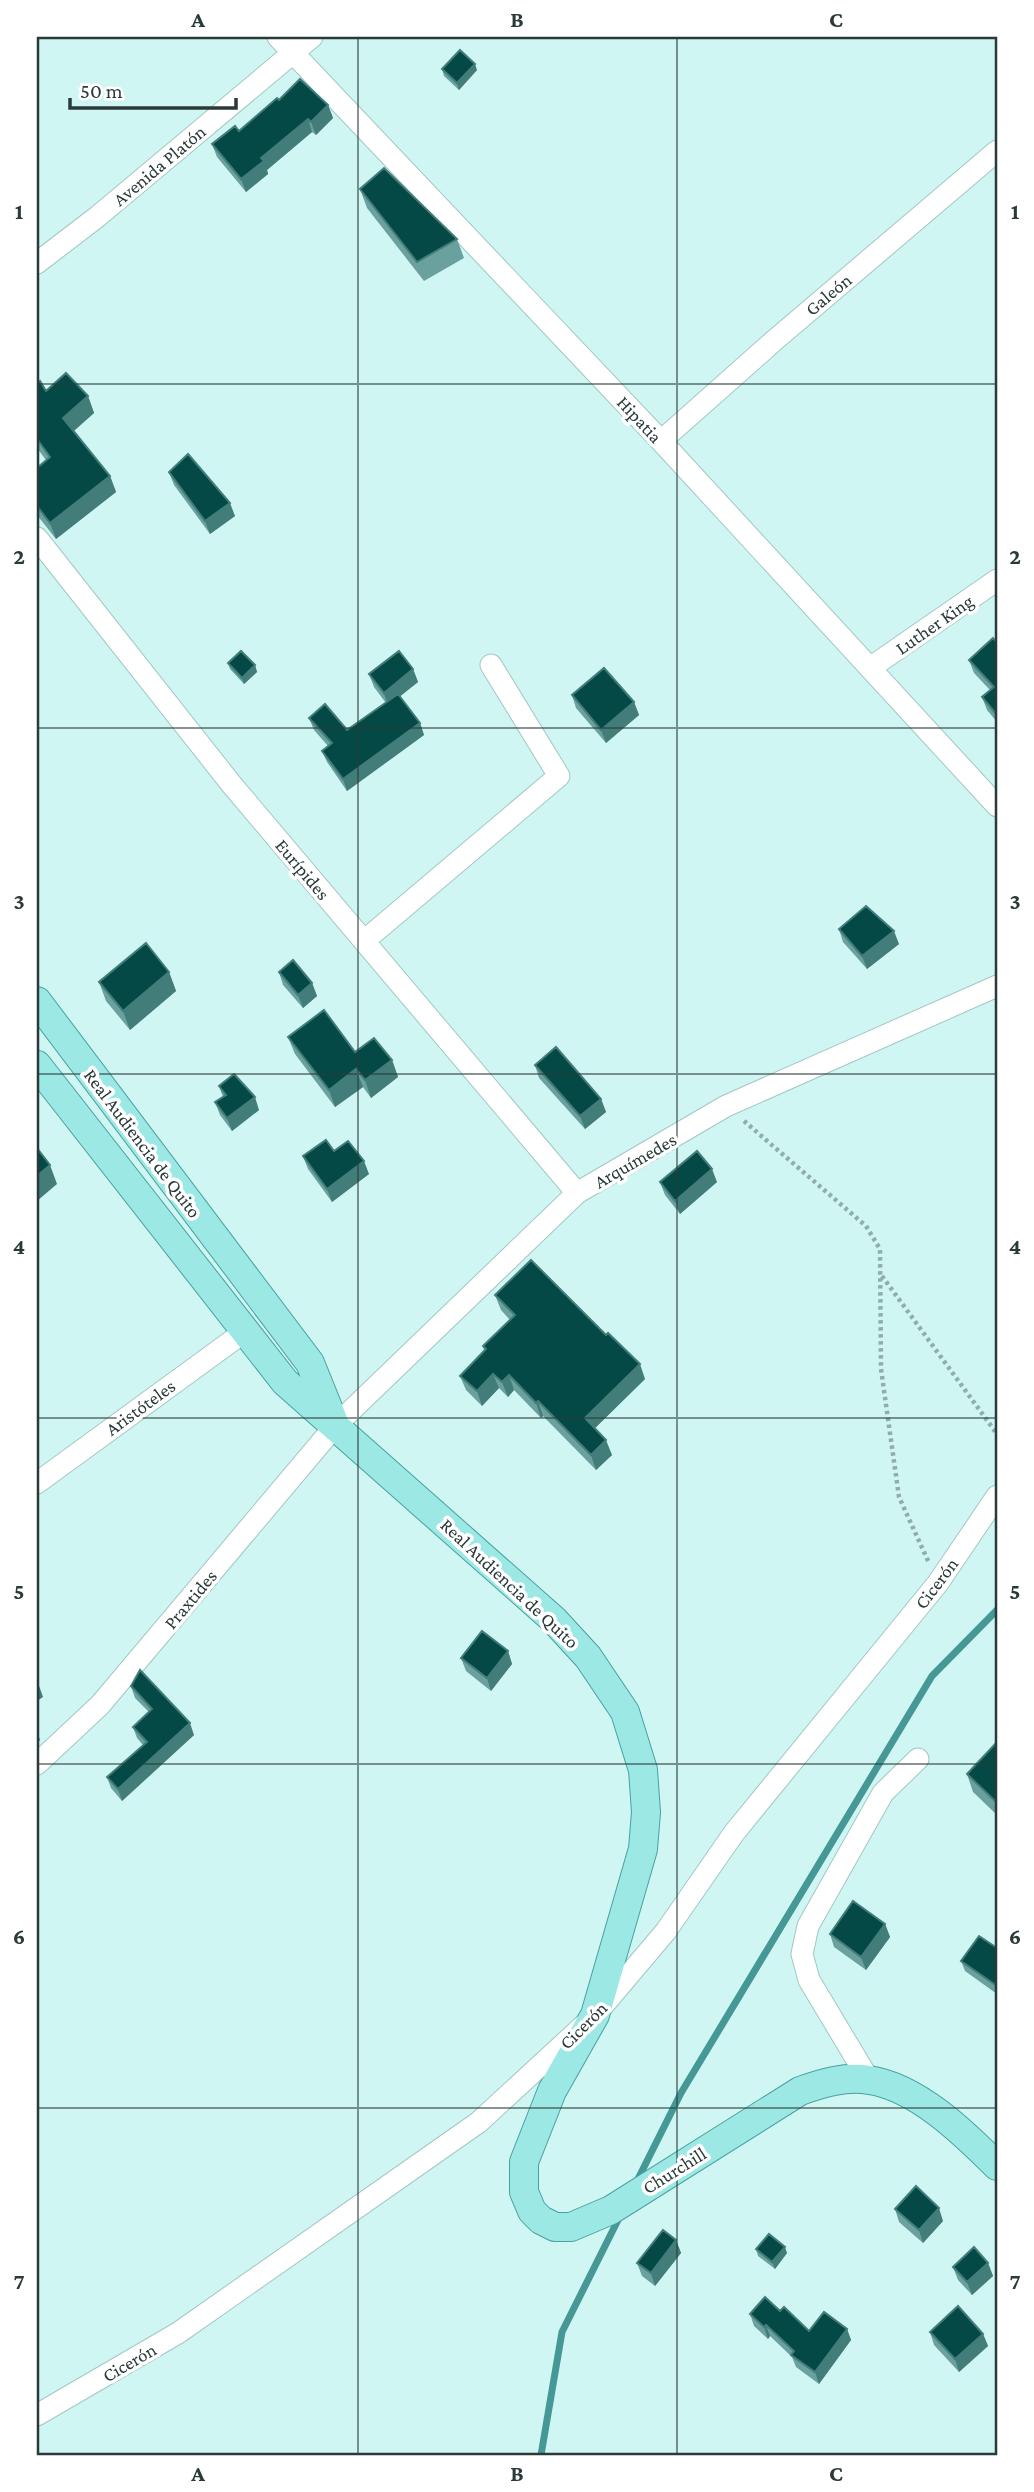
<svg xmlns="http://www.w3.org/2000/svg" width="1034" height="2492" viewBox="0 0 1034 2492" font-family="'Crimson Pro',serif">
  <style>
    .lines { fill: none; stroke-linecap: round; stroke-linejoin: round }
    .stream { stroke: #459895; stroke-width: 7 }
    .minor-casing { stroke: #a2c7c5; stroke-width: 23 }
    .major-casing { stroke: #49a19d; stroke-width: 30 }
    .path { stroke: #90adab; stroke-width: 4.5; stroke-dasharray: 3.5 3.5; stroke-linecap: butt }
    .minor { stroke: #fff; stroke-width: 21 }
    .major { stroke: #9be8e5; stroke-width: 28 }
    .wall { fill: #6aa09d }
    .shaded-wall { fill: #427d7a }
    .building { fill: #054946; stroke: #427d7a; stroke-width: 2 }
    .grid { fill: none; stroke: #2a3a39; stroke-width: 2; stroke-opacity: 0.55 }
    .labels { text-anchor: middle; stroke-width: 7; stroke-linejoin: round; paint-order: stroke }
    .street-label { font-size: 19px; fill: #2a3a39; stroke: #fff }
    .neatline { fill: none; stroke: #2a3a39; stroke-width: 2.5 }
    .grid-label { font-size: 23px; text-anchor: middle; font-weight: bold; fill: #2a3a39 }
  </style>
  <rect width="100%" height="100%" fill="#d0f6f4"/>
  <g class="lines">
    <!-- stream -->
    <path class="stream" d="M 636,2183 L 681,2093 L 932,1676 L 997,1610
      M 541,2455 L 562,2332 L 620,2216"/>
    <defs>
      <path id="minor" d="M 278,37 L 661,441 L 997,806
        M 37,263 L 97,217 L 312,37
        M 661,441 L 776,339 L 997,151
        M 37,538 L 232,785 L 577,1193
        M 870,668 L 997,580
        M 364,941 L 559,776 L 491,665
        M 37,1483 L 244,1332
        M 37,1764 L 100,1705 L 335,1426 L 577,1193 L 726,1106 L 997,986
        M 869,2080 L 809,1980 L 802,1954 L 808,1926 L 883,1793 L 918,1759
        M 37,2415 L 178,2333 L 479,2122 L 595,2015 L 666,1931 L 734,1833 L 938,1583 L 997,1496"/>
      <path id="major" d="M 37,1001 L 310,1363 L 333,1420
        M 37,1065 L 285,1382 L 554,1620 L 588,1657 L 625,1712 L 643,1770 L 646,1812 L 643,1849 L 595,2015 L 552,2091 L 524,2162 L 524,2192 L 532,2211 L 541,2220 L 555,2227 L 571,2227 L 611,2210 L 800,2091 C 822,2083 846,2076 869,2080 C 917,2087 964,2133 997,2166"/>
    </defs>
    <!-- minor casing -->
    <use href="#minor" class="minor-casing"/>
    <!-- major casing -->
    <use href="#major" class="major-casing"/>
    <!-- path -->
    <path class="path" d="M 744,1121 L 866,1226 L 880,1249 L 881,1369 L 899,1497 L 929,1563
      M 882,1276 L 997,1434"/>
    <!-- minor -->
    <use href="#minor" class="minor"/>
    <!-- major -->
    <use href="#major" class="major"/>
  </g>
  <!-- wall -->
  <path class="wall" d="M 442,69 L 477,70 L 459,90 L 444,76 Z
    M 328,105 L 333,118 L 316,135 L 312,132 L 267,170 L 268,174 L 246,192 L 217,157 L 212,144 L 239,131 Z
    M 360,189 L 457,239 L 464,258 L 424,281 L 367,208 Z
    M 37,383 L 46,391 L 88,396 L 94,413 L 74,431 L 110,476 L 116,492 L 56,539 L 37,515 L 37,468 L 46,460 L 37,448 Z
    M 169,472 L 235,516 L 210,534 L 174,485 Z
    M 997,643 L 997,722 L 987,710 L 982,697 L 990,690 L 974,673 L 969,660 Z
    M 228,663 L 255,665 L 257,672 L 244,684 L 230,669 Z
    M 413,669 L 418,682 L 400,696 L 420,723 L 424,735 L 347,791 L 327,762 L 322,751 L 328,746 L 314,730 L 309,718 L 347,730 L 386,703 L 374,687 L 369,674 Z
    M 572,695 L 634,702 L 639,715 L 606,743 L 576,708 Z
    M 839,929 L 899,944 L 867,969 L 843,942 Z
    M 169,972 L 176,991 L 130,1030 L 106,1001 L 99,982 Z
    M 279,972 L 312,983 L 317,996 L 303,1008 L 283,985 Z
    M 288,1037 L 392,1060 L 398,1077 L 371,1098 L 363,1087 L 335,1107 L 295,1054 Z
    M 535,1065 L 601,1099 L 606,1112 L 585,1129 L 539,1078 Z
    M 219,1086 L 259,1110 L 232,1131 L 220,1115 L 215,1102 L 223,1097 Z
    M 334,1151 L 369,1174 L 332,1202 L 308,1169 L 303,1156 Z
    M 660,1182 L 717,1182 L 680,1214 L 665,1195 Z
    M 495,1295 L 645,1379 L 595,1428 L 612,1455 L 596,1470 L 543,1416 L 541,1418 L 514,1390 L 508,1397 L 499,1388 L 482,1406 L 466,1390 L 460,1376 L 484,1350 L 483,1346 L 510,1320 L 501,1310 Z
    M 508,1651 L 512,1664 L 491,1691 L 466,1671 L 461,1658 Z
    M 131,1686 L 194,1735 L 122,1801 L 111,1788 L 107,1777 L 143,1745 L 137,1738 L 133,1727 L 149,1712 L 135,1698 Z
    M 997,1742 L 997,1815 L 973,1792 L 967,1774 Z
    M 885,1924 L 890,1937 L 866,1970 L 834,1947 L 830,1934 Z
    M 997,1948 L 997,1994 L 965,1971 L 961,1961 Z
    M 895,2209 L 943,2221 L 923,2243 L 899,2222 Z
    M 676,2240 L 681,2253 L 655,2286 L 642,2276 L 637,2263 Z
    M 756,2249 L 787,2253 L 775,2269 L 758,2256 Z
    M 988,2263 L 993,2276 L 972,2295 L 958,2280 L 953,2267 Z
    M 780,2311 L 809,2331 L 847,2329 L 851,2340 L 819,2384 L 796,2367 L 792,2357 L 770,2336 L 768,2339 L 754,2326 L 750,2314 Z
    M 930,2332 L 983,2334 L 988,2346 L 959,2372 L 934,2345 Z"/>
  <!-- shaded-wall -->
  <path class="shaded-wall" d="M 475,64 L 477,70 L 459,90 L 457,83 Z
    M 328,105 L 333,118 L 316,135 L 311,122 Z
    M 308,119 L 312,132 L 267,170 L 268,174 L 246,192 L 241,179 L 261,158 Z
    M 88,396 L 94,413 L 69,435 L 63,418 Z
    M 110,476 L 116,492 L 56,539 L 50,523 Z
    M 230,503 L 235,516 L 210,534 L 205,521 Z
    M 255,665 L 257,672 L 244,684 L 242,678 Z
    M 413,669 L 418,682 L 388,706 L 384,693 Z
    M 634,702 L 639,715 L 606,743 L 601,730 Z
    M 420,723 L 424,735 L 347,791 L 343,779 Z
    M 894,931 L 899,944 L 867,969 L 862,956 Z
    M 169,972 L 176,991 L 130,1030 L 123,1011 Z
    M 312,983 L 317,996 L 303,1008 L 298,995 Z
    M 392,1060 L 398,1077 L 371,1098 L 365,1080 Z
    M 356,1069 L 363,1087 L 335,1107 L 329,1090 Z
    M 255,1097 L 259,1110 L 232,1131 L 227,1118 Z
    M 601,1099 L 606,1112 L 585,1129 L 580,1116 Z
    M 364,1161 L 369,1174 L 332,1202 L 327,1189 Z
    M 50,1165 L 57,1184 L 37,1201 L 37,1176 Z
    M 712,1169 L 717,1182 L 680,1214 L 675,1201 Z
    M 640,1364 L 645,1379 L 590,1433 L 585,1418 Z
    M 493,1374 L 499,1388 L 482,1406 L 477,1391 Z
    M 509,1375 L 514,1390 L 508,1397 L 502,1382 Z
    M 538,1401 L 543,1416 L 541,1418 L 536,1403 Z
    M 606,1440 L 612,1455 L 596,1470 L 591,1455 Z
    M 508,1651 L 512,1664 L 491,1691 L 487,1678 Z
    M 37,1680 L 43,1697 L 37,1701 Z
    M 190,1723 L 194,1735 L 122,1801 L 118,1789 Z
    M 37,1731 L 40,1740 L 37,1743 Z
    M 885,1924 L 890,1937 L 866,1970 L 861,1957 Z
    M 939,2208 L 943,2221 L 923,2243 L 919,2230 Z
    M 676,2240 L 681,2253 L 655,2286 L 651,2273 Z
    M 785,2247 L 787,2253 L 775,2269 L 772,2262 Z
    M 988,2263 L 993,2276 L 972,2295 L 967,2282 Z
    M 766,2325 L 770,2336 L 768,2339 L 764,2327 Z
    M 847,2329 L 851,2340 L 819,2384 L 815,2372 Z
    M 983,2334 L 988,2346 L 959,2372 L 955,2359 Z"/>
  <!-- building -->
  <path class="building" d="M 460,50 L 475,64 L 457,83 L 442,69 Z
    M 300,79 L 328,105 L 311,122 L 308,119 L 261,158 L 264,161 L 241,179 L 212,144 L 235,126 L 239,131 L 277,98 L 279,100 Z
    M 384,168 L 457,239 L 417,262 L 360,189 Z
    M 66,373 L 88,396 L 63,418 L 110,476 L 50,523 L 37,506 L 37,468 L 50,457 L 37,439 L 37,383 L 40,381 L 46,391 Z
    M 188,454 L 230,503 L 205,521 L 169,472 Z
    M 993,638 L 997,643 L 997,715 L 982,697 L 994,687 L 969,660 Z
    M 241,651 L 255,665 L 242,678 L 228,663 Z
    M 399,651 L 413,669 L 384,693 L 369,674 Z
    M 604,668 L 634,702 L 601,730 L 572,695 Z
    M 398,694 L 420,723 L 343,779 L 322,751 L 332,743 L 309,718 L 325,704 L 347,730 Z
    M 866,906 L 894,931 L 862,956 L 839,929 Z
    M 146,943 L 169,972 L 123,1011 L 99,982 Z
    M 293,960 L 312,983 L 298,995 L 279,972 Z
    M 324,1010 L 355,1052 L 374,1038 L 392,1060 L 365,1080 L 356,1069 L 329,1090 L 288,1037 Z
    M 556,1047 L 601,1099 L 580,1116 L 535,1065 Z
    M 234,1074 L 255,1097 L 227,1118 L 215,1102 L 226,1095 L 219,1086 Z
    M 326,1140 L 334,1151 L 348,1141 L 364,1161 L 327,1189 L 303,1156 Z
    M 37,1148 L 50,1165 L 37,1176 Z
    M 697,1151 L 712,1169 L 675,1201 L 660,1182 Z
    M 531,1260 L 606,1335 L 608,1333 L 640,1364 L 585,1418 L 606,1440 L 591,1455 L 538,1401 L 536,1403 L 509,1375 L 502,1382 L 493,1374 L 477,1391 L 460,1376 L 486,1349 L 483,1346 L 515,1315 L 495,1295 Z
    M 482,1631 L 508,1651 L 487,1678 L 461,1658 Z
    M 140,1670 L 190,1723 L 118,1789 L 107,1777 L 147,1742 L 133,1727 L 152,1709 L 131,1686 Z
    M 997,1742 L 997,1798 L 995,1801 L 967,1774 Z
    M 853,1901 L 885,1924 L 861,1957 L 830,1934 Z
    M 979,1936 L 997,1948 L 997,1986 L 961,1961 Z
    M 916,2186 L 939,2208 L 919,2230 L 895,2209 Z
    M 663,2230 L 676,2240 L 651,2273 L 637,2263 Z
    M 769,2234 L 785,2247 L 772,2262 L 756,2249 Z
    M 974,2247 L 988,2263 L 967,2282 L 953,2267 Z
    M 765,2297 L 780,2311 L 784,2307 L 809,2331 L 824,2312 L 847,2329 L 815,2372 L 791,2355 L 794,2351 L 766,2325 L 764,2327 L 750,2314 Z
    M 958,2306 L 983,2334 L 955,2359 L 930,2332 Z"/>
  <!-- grid -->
  <path class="grid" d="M 358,37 L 358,2455M 677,37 L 677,2455M 37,384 L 997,384M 37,728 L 997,728M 37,1074 L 997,1074M 37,1418 L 997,1418M 37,1764 L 997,1764M 37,2108 L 997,2108"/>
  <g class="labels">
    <!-- street labels -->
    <g class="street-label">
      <text transform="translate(159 165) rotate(-40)" y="7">Avenida Platón</text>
      <text transform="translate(828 294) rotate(-40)" y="7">Galeón</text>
      <text transform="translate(640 419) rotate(47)" y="7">Hipatia</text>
      <text transform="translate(934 624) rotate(-35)" y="7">Luther King</text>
      <text transform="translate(303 869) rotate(50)" y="7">Eurípides</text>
      <text transform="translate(143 1143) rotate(53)" y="7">Real Audiencia de Quito</text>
      <text transform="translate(635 1160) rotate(-30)" y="7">Arquímedes</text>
      <text transform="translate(140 1407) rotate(-36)" y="7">Aristóteles</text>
      <text transform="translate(510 1583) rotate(43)" y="7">Real Audiencia de Quito</text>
      <text transform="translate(936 1583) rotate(-53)" y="7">Cicerón</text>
      <text transform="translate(190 1599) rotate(-50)" y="7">Praxtides</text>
      <text transform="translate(583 2025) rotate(-45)" y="7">Cicerón</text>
      <text transform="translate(674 2170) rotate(-32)" y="7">Churchill</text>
      <text transform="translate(129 2362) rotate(-30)" y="7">Cicerón</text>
    </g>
  </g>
  <!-- border -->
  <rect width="1034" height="2492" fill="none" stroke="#ffffff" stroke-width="77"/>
  <!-- scale -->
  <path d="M70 98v10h166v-10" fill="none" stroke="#2a3a39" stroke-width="3.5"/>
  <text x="80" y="98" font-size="21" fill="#2a3a39" stroke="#ffffff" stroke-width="5" paint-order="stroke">50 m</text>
  <rect x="38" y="38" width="958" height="2416" class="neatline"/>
  <g class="grid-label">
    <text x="198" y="27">A</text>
    <text x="517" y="27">B</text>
    <text x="836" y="27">C</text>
    <text x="19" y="219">1</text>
    <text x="1015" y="219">1</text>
    <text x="19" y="564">2</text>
    <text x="1015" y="564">2</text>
    <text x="19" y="909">3</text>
    <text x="1015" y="909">3</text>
    <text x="19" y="1254">4</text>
    <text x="1015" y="1254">4</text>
    <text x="19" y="1599">5</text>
    <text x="1015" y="1599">5</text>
    <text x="19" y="1944">6</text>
    <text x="1015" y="1944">6</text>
    <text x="19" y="2289">7</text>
    <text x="1015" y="2289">7</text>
    <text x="198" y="2481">A</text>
    <text x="517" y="2481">B</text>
    <text x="836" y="2481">C</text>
  </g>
</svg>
